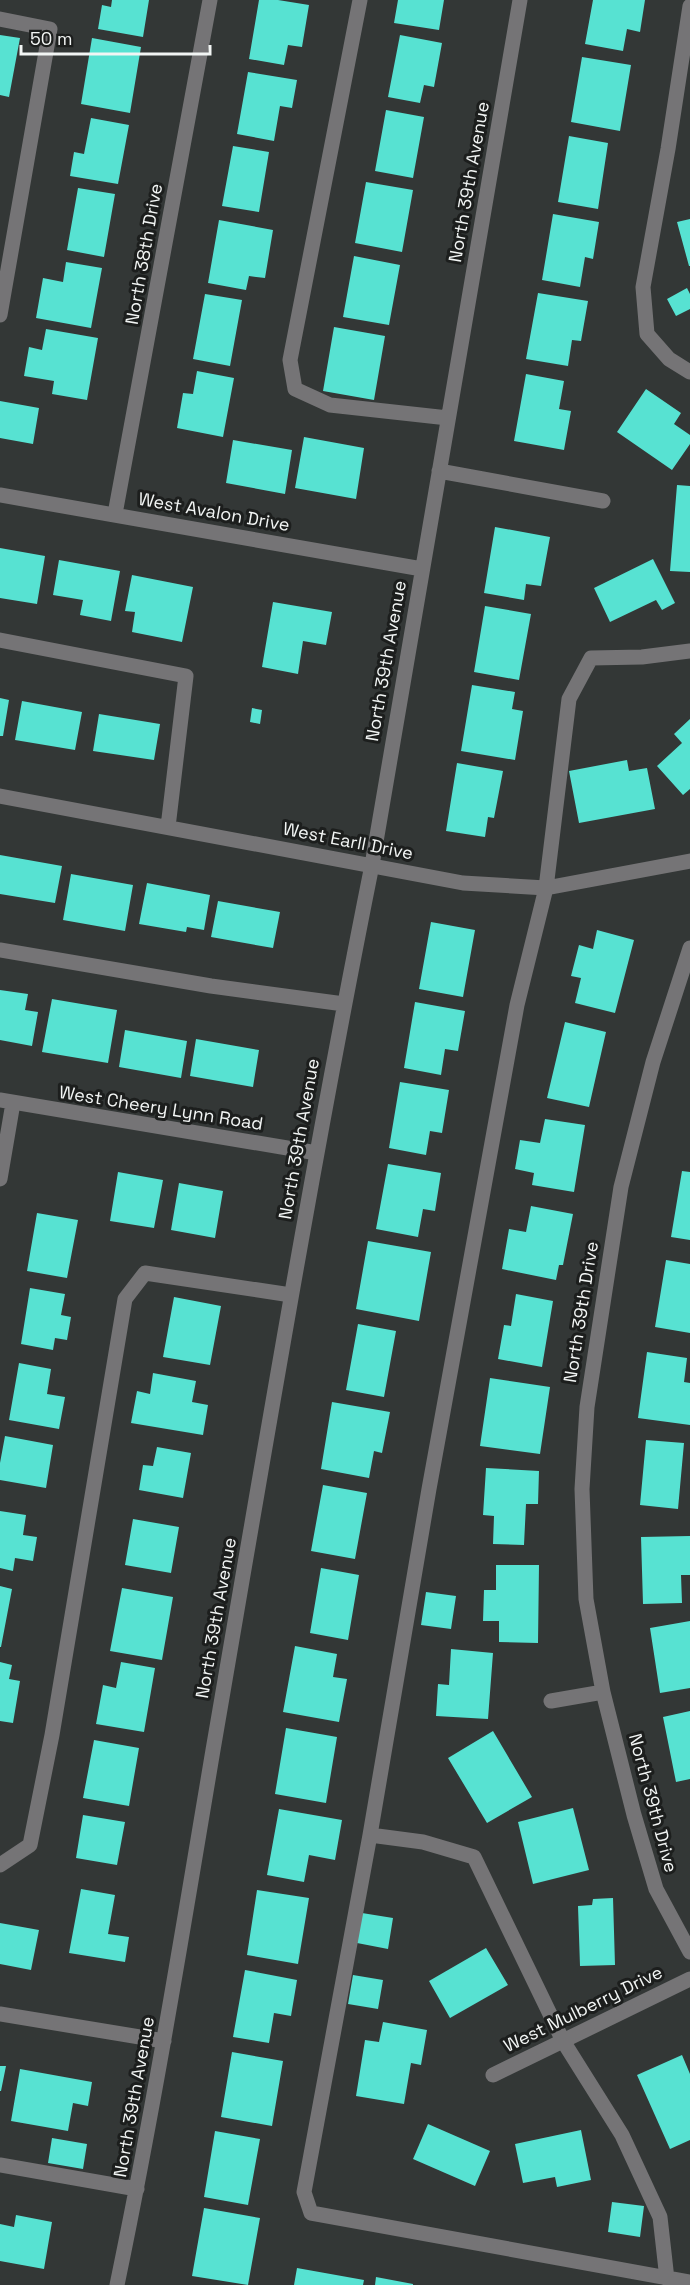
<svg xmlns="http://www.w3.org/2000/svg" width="690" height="2285" viewBox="0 0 690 2285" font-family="'Space Grotesk',sans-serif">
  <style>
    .building { fill: #57e2d2 }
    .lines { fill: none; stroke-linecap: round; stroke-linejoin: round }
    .minor { stroke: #757476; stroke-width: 15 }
    .labels { text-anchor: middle; stroke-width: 6; stroke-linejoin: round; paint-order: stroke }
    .street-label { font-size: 18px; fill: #f2f5f4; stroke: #1c1e1d }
  </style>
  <rect width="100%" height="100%" fill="#333736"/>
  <!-- building -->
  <path class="building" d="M 112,0 L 149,0 L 143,37 L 98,29 L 102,5 L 111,7 Z
    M 259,0 L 278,0 L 309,5 L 302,47 L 288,45 L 284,65 L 249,59 Z
    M 398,0 L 444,0 L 439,30 L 394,23 Z
    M 593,0 L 645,0 L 640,32 L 627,29 L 623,51 L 585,44 Z
    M 0,35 L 20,38 L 9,97 L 0,95 Z
    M 400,35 L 442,43 L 434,87 L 424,85 L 420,103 L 388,97 Z
    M 92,38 L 141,47 L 130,113 L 81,104 Z
    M 582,57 L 631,65 L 620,131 L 571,122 Z
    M 248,72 L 297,80 L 292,108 L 280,106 L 274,141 L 237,134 Z
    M 386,110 L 424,117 L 413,178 L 375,171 Z
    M 91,118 L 129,125 L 118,184 L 70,176 L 74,152 L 84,154 Z
    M 569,136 L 608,143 L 598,209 L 558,202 Z
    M 233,146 L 269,152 L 259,212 L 222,206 Z
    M 366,182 L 413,190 L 402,252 L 355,243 Z
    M 78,188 L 115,194 L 104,257 L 67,250 Z
    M 553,214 L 599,222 L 593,259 L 585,257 L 580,287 L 542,280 Z
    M 690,219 L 690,266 L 689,266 L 677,222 Z
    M 219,220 L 273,230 L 265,278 L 249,276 L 246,290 L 208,283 Z
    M 354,256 L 400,265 L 389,325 L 343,317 Z
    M 66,262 L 102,268 L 91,328 L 36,318 L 43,278 L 63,282 Z
    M 687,288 L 690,294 L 690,309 L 676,316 L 667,299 Z
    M 538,293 L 588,301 L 581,341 L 572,340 L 568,366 L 526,359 Z
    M 205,294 L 242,300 L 230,366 L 193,359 Z
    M 334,327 L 385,336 L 374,400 L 323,391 Z
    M 46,329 L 98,338 L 87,400 L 52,394 L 54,381 L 24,376 L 29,347 L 42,350 Z
    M 197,371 L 234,378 L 223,437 L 177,428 L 183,393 L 193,394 Z
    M 526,374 L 564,381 L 559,409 L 571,411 L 564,450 L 514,441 Z
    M 646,389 L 681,413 L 674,424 L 690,435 L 690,444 L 672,470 L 617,432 Z
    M 0,401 L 39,408 L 33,444 L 0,438 Z
    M 304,437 L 364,448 L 356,499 L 295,488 Z
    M 233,440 L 292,450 L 285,494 L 226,483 Z
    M 677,485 L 690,486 L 690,572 L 670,571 Z
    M 495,527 L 550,537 L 541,586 L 526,584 L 524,600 L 484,593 Z
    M 0,548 L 45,556 L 37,604 L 0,598 Z
    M 653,559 L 675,603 L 662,610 L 656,600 L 610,622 L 594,588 Z
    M 59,560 L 120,571 L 111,621 L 80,615 L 83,600 L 53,595 Z
    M 132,575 L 193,587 L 182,642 L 132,632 L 135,612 L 125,611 Z
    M 273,602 L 332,612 L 326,645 L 303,641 L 298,674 L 262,667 Z
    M 485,606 L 531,614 L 519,680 L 474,672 Z
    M 472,685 L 515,692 L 512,709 L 523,711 L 515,760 L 461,751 Z
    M 0,698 L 9,700 L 3,736 L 0,736 Z
    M 22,701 L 82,712 L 75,750 L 15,740 Z
    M 252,708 L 262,710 L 260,724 L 250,722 Z
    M 99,714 L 160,724 L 154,760 L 93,751 Z
    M 690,719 L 690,789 L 683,795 L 657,766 L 682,743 L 674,734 Z
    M 627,760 L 629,771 L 647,768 L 655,809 L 579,823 L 569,771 Z
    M 457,763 L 503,771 L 494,818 L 488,817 L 485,837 L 446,831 Z
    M 0,855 L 62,866 L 55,903 L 0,894 Z
    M 71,874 L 133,885 L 125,931 L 63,920 Z
    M 147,883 L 210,895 L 204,930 L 187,927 L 186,932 L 139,924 Z
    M 218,901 L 280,912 L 273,948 L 211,937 Z
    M 431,922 L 475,930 L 463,997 L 419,989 Z
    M 597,930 L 634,940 L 615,1013 L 575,1003 L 581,978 L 571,976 L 579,945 L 593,949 Z
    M 0,990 L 28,994 L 25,1010 L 38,1012 L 32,1046 L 0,1040 Z
    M 52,999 L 117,1010 L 108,1063 L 42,1052 Z
    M 415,1002 L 465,1011 L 458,1051 L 445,1049 L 441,1075 L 404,1068 Z
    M 565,1022 L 606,1032 L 589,1107 L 547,1098 Z
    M 125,1030 L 187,1041 L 181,1078 L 119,1067 Z
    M 196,1039 L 259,1050 L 253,1087 L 190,1076 Z
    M 400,1082 L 449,1090 L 442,1133 L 430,1131 L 426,1155 L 389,1148 Z
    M 545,1119 L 585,1125 L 574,1192 L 532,1185 L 534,1173 L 515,1169 L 520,1140 L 540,1143 Z
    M 388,1164 L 441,1173 L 435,1211 L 423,1209 L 418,1237 L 376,1229 Z
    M 682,1171 L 690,1172 L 690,1240 L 671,1237 Z
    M 118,1172 L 163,1180 L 154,1228 L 110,1221 Z
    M 179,1183 L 223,1191 L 215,1238 L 171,1230 Z
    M 531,1206 L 573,1214 L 563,1265 L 559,1265 L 556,1280 L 502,1269 L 509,1229 L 526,1232 Z
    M 37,1213 L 78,1220 L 67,1278 L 27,1271 Z
    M 368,1241 L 431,1252 L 419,1321 L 356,1309 Z
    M 666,1260 L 690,1264 L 690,1333 L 655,1327 Z
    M 30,1288 L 65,1294 L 61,1315 L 71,1317 L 67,1340 L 55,1338 L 53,1350 L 21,1344 Z
    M 516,1294 L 553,1301 L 542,1367 L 498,1359 L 504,1325 L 511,1326 Z
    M 174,1297 L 221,1306 L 210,1365 L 163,1357 Z
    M 358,1324 L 396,1331 L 384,1397 L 346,1390 Z
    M 647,1352 L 687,1358 L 684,1382 L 690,1383 L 690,1425 L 638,1418 Z
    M 19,1363 L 51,1369 L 47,1394 L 65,1397 L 59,1429 L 9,1420 Z
    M 153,1373 L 196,1381 L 192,1402 L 208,1405 L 203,1435 L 131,1423 L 137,1391 L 150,1394 Z
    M 490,1378 L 550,1387 L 540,1454 L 480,1446 Z
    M 332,1402 L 390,1412 L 382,1453 L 374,1451 L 369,1478 L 321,1469 Z
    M 5,1436 L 53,1445 L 46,1488 L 0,1480 L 0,1463 Z
    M 646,1440 L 684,1443 L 678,1509 L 640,1505 Z
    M 157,1447 L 191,1453 L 183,1498 L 139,1490 L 143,1465 L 153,1466 Z
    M 486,1468 L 539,1471 L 538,1504 L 526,1504 L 524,1545 L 493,1544 L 494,1516 L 483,1515 Z
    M 323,1485 L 367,1493 L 355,1559 L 311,1551 Z
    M 0,1511 L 26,1515 L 23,1535 L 37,1537 L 33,1561 L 15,1558 L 13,1571 L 0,1568 Z
    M 133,1519 L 179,1527 L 171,1573 L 125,1565 Z
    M 690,1536 L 690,1575 L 681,1575 L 682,1603 L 643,1604 L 641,1537 Z
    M 496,1565 L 539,1565 L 538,1643 L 499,1642 L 499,1621 L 483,1621 L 484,1590 L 496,1590 Z
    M 321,1568 L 359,1575 L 348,1640 L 310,1633 Z
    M 0,1586 L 12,1589 L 1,1647 L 0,1647 Z
    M 122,1588 L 173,1597 L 162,1660 L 110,1651 Z
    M 426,1592 L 456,1596 L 451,1629 L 421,1625 Z
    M 690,1621 L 690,1688 L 660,1693 L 650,1628 Z
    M 295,1646 L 337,1654 L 333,1677 L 347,1679 L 339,1722 L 283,1712 Z
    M 451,1649 L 493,1653 L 488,1719 L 436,1716 L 438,1684 L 449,1685 Z
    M 0,1662 L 12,1665 L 9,1679 L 20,1681 L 13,1723 L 0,1721 Z
    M 121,1662 L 155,1668 L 144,1732 L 96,1724 L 103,1685 L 116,1688 Z
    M 690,1711 L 690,1779 L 676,1782 L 663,1717 Z
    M 286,1728 L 337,1737 L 326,1803 L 275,1794 Z
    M 493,1731 L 532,1797 L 487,1823 L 448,1758 Z
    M 94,1740 L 139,1748 L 129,1806 L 83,1798 Z
    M 573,1808 L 589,1870 L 533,1884 L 518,1822 Z
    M 279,1809 L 342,1820 L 335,1860 L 309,1855 L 304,1882 L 267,1875 Z
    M 83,1815 L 125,1822 L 117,1865 L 76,1858 Z
    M 81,1889 L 115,1895 L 108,1934 L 129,1937 L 125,1962 L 69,1953 Z
    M 257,1890 L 309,1898 L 298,1964 L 247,1955 Z
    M 613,1898 L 615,1965 L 580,1966 L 578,1906 L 592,1905 L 593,1899 Z
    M 362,1913 L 393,1918 L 388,1949 L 357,1943 Z
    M 0,1923 L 39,1930 L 31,1970 L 0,1964 Z
    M 486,1948 L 508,1985 L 450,2018 L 429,1981 Z
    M 245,1970 L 297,1980 L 291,2016 L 274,2013 L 269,2043 L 233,2037 Z
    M 353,1975 L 383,1980 L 378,2009 L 348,2004 Z
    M 383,2022 L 427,2030 L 421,2065 L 411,2063 L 404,2104 L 356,2096 L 365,2040 L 379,2042 Z
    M 232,2052 L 283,2061 L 272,2126 L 221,2117 Z
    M 682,2055 L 690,2074 L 690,2140 L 670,2149 L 637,2075 Z
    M 0,2066 L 6,2066 L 1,2091 L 0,2091 Z
    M 20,2069 L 92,2082 L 88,2106 L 73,2103 L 68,2131 L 11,2121 Z
    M 428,2124 L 490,2151 L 475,2186 L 413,2159 Z
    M 581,2130 L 591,2180 L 557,2187 L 555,2177 L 523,2183 L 515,2144 Z
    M 215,2131 L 260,2139 L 248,2205 L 204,2197 Z
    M 52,2138 L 87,2144 L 83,2169 L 48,2163 Z
    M 612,2202 L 644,2206 L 640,2237 L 608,2232 Z
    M 204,2208 L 260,2218 L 248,2285 L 192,2276 Z
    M 16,2215 L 52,2222 L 44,2269 L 0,2261 L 0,2224 L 14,2227 Z
    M 297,2268 L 364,2280 L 363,2285 L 294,2285 Z
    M 376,2277 L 413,2284 L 413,2285 L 375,2285 Z"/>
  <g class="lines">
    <!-- minor -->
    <path class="minor" d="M 360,0 L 290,360 L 295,389 L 330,405 L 448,418
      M 690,6 L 668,149 L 643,287 L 647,334 L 669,359 L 690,372
      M 0,19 L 50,29 L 0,315
      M 439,471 L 603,501
      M 0,495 L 422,569
      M 115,514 L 210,0
      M 0,640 L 186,676 L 168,827
      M 690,651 L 642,657 L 591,658 L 569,699 L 546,888 L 517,1005 L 429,1489 L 370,1835 L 304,2192 L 311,2213 L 690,2282
      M 0,796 L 463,883 L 546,888 L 690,861
      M 690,948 L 653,1062 L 621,1187 L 587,1407 L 582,1489 L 586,1599 L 603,1692 L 634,1815 L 656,1889 L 690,1952
      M 0,950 L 211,986 L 344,1004
      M 0,1100 L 317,1153
      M 0,1179 L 13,1103
      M 551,1701 L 603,1692
      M 370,1835 L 423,1842 L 474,1857 L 563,2041 L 622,2135 L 660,2217 L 667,2279
      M 0,1865 L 30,1845 L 52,1735 L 125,1299 L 145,1273 L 291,1295
      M 0,2014 L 164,2041
      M 493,2075 L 690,1979
      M 0,2165 L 137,2189
      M 117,2285 C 154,2107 183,1929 213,1750 C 264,1454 313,1159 372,865 L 520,0"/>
  </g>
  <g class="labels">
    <!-- street labels -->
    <g class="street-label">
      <text transform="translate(469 182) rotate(-80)" y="6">North 39th Avenue</text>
      <text transform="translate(144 254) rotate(-80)" y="6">North 38th Drive</text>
      <text transform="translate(214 512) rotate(10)" y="6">West Avalon Drive</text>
      <text transform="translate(386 661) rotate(-80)" y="6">North 39th Avenue</text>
      <text transform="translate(348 841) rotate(11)" y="6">West Earll Drive</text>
      <text transform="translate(161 1108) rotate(9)" y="6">West Cheery Lynn Road</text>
      <text transform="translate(299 1139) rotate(-80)" y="6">North 39th Avenue</text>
      <text transform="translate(581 1312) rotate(-81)" y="6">North 39th Drive</text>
      <text transform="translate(216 1618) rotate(-80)" y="6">North 39th Avenue</text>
      <text transform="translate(653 1803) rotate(75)" y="6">North 39th Drive</text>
      <text transform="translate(583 2009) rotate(-26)" y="6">West Mulberry Drive</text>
      <text transform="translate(134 2097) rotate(-80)" y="6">North 39th Avenue</text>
    </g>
  </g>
  <!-- scale -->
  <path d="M21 45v9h189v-9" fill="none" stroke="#f2f5f4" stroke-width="3"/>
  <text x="30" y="45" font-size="18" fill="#f2f5f4" stroke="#1c1e1d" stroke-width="4.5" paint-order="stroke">50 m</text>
</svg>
